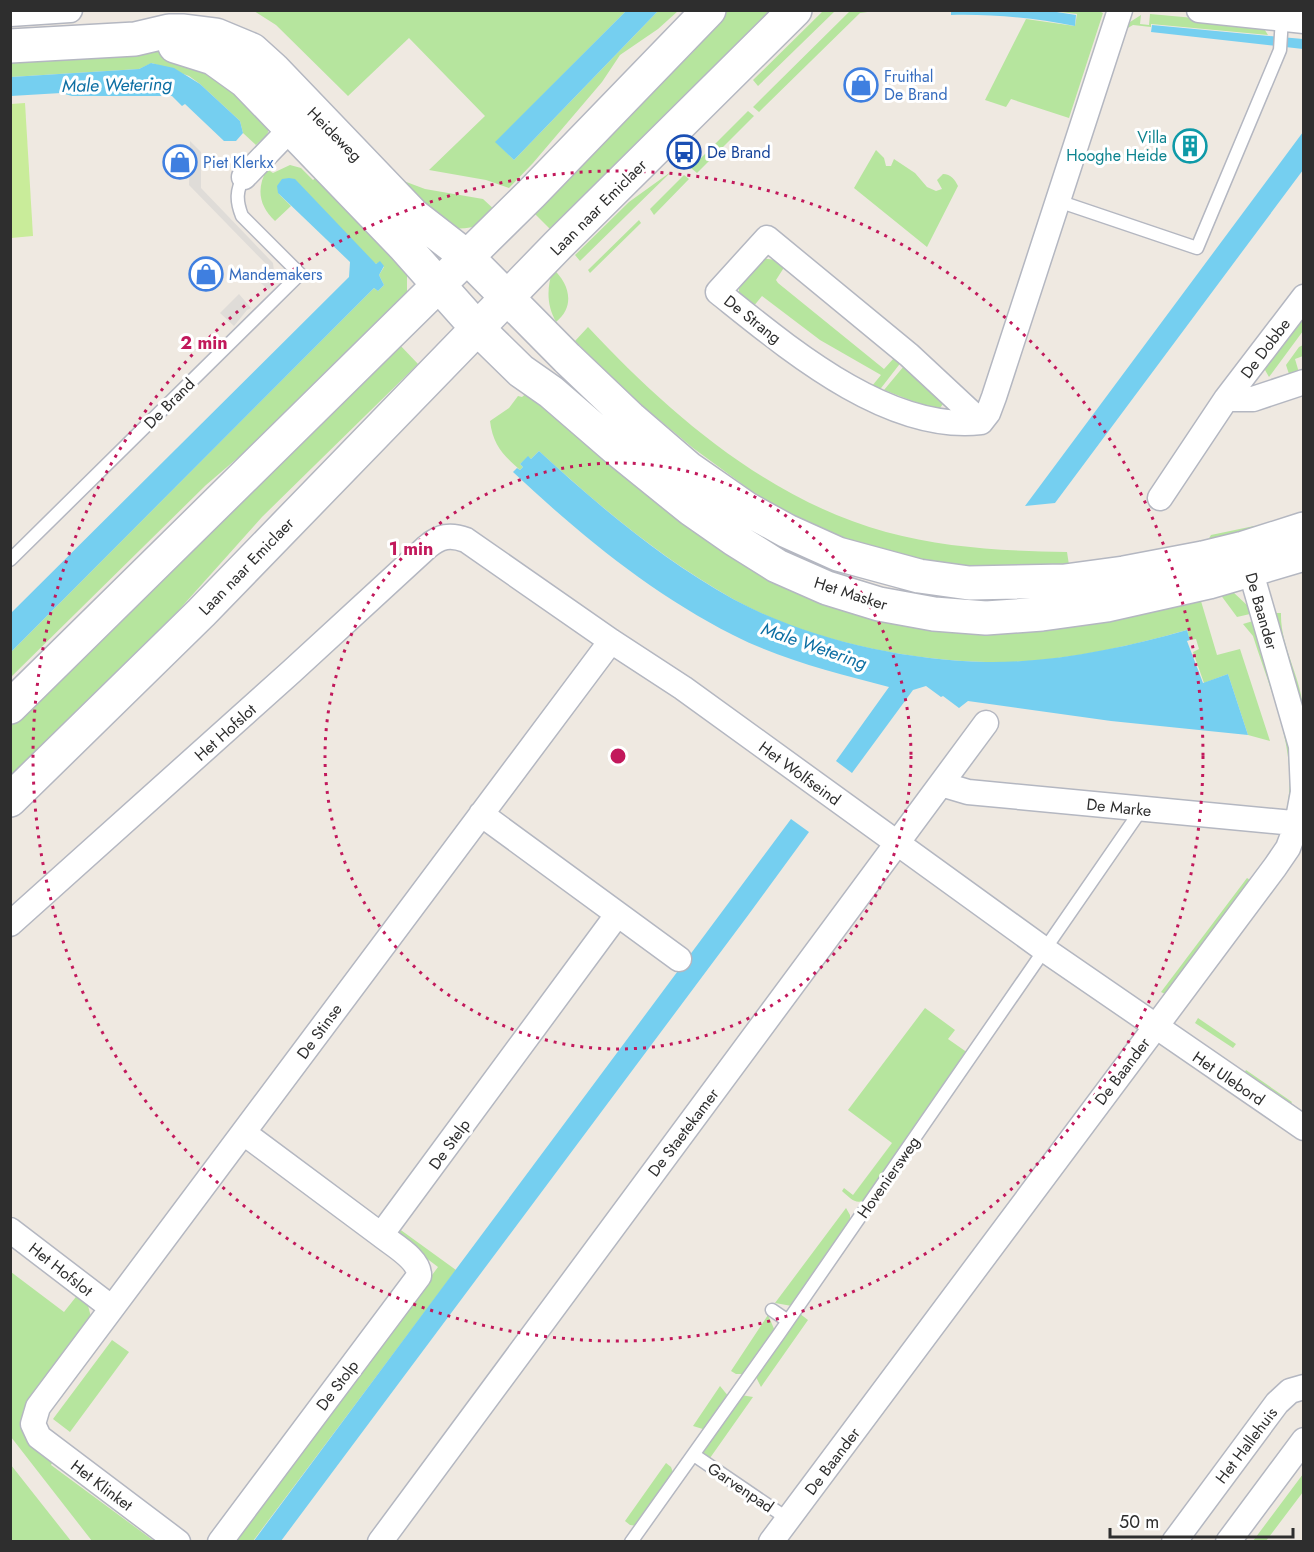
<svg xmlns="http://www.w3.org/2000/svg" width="1314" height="1552" viewBox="0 0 1314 1552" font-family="Jost,sans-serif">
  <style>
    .green { fill: #b6e59e }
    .pitch { fill: #c9ec9a }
    .plaza { fill: #dfdcd8 }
    .water { fill: #75cff0 }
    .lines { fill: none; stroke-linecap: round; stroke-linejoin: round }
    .lane-casing { stroke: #b4b7c1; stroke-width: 15 }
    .street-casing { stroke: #b4b7c1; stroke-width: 27 }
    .secondary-casing { stroke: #b4b7c1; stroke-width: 36 }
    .lane { stroke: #fff; stroke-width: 12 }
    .street { stroke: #fff; stroke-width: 24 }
    .secondary { stroke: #fff; stroke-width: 33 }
    .ring { fill: none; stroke: #c2185b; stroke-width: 3; stroke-dasharray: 3 6 }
    .labels { text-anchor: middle; stroke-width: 6; stroke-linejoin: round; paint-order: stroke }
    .shop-label { font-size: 16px; fill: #366cbe; stroke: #fff; text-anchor: start }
    .street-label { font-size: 16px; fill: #2e2e2e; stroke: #fff }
    .culture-label { font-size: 16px; fill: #0d838f; stroke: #fff; text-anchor: end }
    .transit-label { font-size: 16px; fill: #164399; stroke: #fff; text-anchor: start }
    .water-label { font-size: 18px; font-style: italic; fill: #0d6fa3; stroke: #fff }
    .centre { fill: #c2185b; stroke: #fff; stroke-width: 3 }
    .ring-label { font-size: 18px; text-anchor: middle; font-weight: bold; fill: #c2185b; stroke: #fff; stroke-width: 6; stroke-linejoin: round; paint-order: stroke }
  </style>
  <rect width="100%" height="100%" fill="#efe9e1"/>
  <!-- green -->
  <path class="green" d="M 851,10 L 875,11 L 860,13 L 759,112 L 753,107 Z
    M 254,11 L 626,11 L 496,142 L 514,160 L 658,11 L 678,11 L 658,29 L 620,55 L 602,82 L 533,163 L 509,188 L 486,180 L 429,170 L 485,116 L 409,38 L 348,96 L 276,25 Z
    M 726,11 L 775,11 L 556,235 L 531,210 L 693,52 Z
    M 823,11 L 835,11 L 758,86 L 753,80 Z
    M 1099,11 L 1103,13 L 1069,118 L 1011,99 L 1006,107 L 985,100 L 1026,19 L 1075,26 L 1077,14 L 1052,11 Z
    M 1150,14 L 1261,24 L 1268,35 L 1151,24 L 1151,27 L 1133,25 L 1126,29 L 1130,22 L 1141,15 L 1140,24 L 1149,25 Z
    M 153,51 L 171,54 L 212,68 L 269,129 L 267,135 L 256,145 L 243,133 L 240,121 L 200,84 L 189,76 L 152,63 L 139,69 L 11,77 L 11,59 Z
    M 748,111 L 754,116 L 697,173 L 691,168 Z
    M 876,150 L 884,158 L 886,166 L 891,166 L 894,159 L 915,173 L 927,187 L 936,191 L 942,189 L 937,180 L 943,174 C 951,174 955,180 958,186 L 927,247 L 854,188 Z
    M 290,165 L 301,168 L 313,180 L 318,176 L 407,273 L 407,291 L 405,299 L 297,407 L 206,485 L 11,677 L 11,652 L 374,288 L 378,291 L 384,285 L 379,275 L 384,267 L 380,262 L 376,264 L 278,193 L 291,206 L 275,221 C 259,206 256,189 267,169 L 273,173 Z
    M 672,171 L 580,261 L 575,255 L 629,202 Z
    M 684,175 L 689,179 L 654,215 L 650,209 Z
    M 401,180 L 425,189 L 483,199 L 497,212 C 484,227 465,231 446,227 Z
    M 639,220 L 641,223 L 590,273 L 588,270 Z
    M 759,258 L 776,260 L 785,266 L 776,280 L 778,283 L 884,369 L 894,358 L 902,361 L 878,392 L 872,386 L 881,375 L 820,340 L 762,296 L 753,307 L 739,296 L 739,283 Z
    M 553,269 C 569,283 576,306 556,322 C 546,304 547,287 553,269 Z
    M 1303,314 L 1303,331 L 1269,377 L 1265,370 L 1267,363 Z
    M 588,327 C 669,414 769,500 886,532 C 945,548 1006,551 1067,552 L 1069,565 L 968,576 L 814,531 L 753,492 L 693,448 L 632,397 L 575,341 Z
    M 398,343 L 418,364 L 262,517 L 127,668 L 11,783 L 11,726 L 191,543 Z
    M 1303,345 L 1303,356 L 1295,359 L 1300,376 L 1291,380 L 1286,365 L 1299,347 Z
    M 904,366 L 945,401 L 938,411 L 884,390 Z
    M 530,390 L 879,614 L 1198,591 L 1217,655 L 1240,649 L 1270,741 L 1248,735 L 1228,674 L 1204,683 L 1193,652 L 1199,649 L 1196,639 L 1190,640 L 1187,630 C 1123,648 1053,664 986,662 C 902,660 807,640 733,599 C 661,558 600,507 539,451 L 531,459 L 528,457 L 520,464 L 523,467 L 520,470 C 503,455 493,445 490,421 L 509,408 L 518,396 L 522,397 Z
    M 1254,526 L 1259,527 L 1205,545 L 1211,535 Z
    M 1233,592 L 1248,606 L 1250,614 L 1237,617 L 1220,594 Z
    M 1275,613 L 1281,613 C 1280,648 1303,679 1303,713 Z
    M 1253,621 L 1292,749 L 1291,813 L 1286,812 C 1300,754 1270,691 1253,636 L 1243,624 Z
    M 1247,878 L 1250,880 L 1165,994 L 1161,992 Z
    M 925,1008 L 955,1030 L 948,1039 L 968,1053 L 867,1199 C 856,1206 850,1198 842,1191 L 844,1188 L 853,1195 L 892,1143 L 848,1110 Z
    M 1198,1018 L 1236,1044 L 1233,1048 L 1195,1023 Z
    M 1246,1070 L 1292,1102 L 1289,1107 L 1243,1075 Z
    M 846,1208 L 850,1215 L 850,1222 L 792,1306 L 775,1303 Z
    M 398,1228 L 456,1270 L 253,1541 L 234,1542 L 438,1267 L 400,1238 Z
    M 11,1272 L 64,1312 L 79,1293 L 86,1298 L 91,1317 L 22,1427 L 25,1436 L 29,1441 L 54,1459 L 51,1465 L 154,1541 L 92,1541 L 11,1437 Z
    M 799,1313 L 808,1320 L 761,1387 L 755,1375 Z
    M 768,1315 L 775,1331 L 745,1374 L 736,1374 L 731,1371 Z
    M 112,1340 L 129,1352 L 70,1432 L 53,1419 Z
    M 720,1386 L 729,1397 L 706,1430 L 693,1426 Z
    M 741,1395 L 753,1397 L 710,1458 L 701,1453 Z
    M 666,1463 L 671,1467 L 674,1475 L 638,1526 L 630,1525 L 625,1521 Z
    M 10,1465 L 11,1465 L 71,1541 L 11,1541 Z
    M 1303,1474 L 1303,1492 L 1266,1541 L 1253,1541 Z"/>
  <!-- pitch -->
  <path class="pitch" d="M 25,103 L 33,236 L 11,238 L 11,104 Z"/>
  <!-- plaza -->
  <path class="plaza" d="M 190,141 L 201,152 L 201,188 L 273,263 L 275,279 L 269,290 L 256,279 L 268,266 L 189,185 Z
    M 239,294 L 251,308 L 247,310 L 234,326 L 220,313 Z"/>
  <!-- water -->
  <path class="water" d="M 626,11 L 658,11 L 514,160 L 495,142 Z
    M 951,11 L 1044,10 L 1076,15 L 1075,26 C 1034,18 993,14 951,15 Z
    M 1152,25 L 1303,39 L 1303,49 L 1151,32 Z
    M 151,63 L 174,68 L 200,84 L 240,121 L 243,133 L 236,141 L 224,141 L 185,104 L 182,106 L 172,96 L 72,96 L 61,93 L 11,96 L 11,77 L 139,69 Z
    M 1303,132 L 1303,170 L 1055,503 L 1025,506 Z
    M 289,178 L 295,179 L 376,264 L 380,261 L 384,266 L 379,275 L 384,285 L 378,291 L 374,288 L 11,652 L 11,613 L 349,277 L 350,262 L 278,193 L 277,186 L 282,179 Z
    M 539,451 C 599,506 661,559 733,599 C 807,639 902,660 986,662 C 1053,663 1123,648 1187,630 L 1190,640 L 1187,641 L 1203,683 L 1228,674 L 1248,735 L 1111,721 L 968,701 L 959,708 L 943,696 L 941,697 L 926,686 L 913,690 L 852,773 L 836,761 L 889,687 C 836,673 782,660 733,635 C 652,594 579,534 513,472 L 517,468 L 520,470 L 523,467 L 520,464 L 528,456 L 531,459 Z
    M 791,819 L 809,832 L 749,914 L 281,1541 L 253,1542 Z"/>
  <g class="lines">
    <defs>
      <path id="lane" d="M 1058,201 L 1197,248 L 1280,50 L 1282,18
        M 10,560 L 300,274 L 242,216 C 236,201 236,190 244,177
        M 772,1310 L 788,1321
        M 694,1455 L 788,1519
        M 631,1542 L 779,1334 L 1141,810"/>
      <path id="street" d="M 1199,10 L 1304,21
        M 10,14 L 70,10
        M 244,177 L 302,117
        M 1226,399 L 1253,399 L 1304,382
        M 981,422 L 909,355 L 767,238 L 718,292 C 787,347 887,433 981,422 L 988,413 L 994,397 L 1120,10
        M 1160,498 L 1226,399 L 1304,297
        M 941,784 L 968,792 L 1304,824
        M 481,814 L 679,959
        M 10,924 L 291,672 L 427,547 C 440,536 450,534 466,540 L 611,641 L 683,688 L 1045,950 L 1304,1128
        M 244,1133 L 381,1235 L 617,915
        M 10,1230 L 112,1308
        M 178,1542 L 39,1437 L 33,1424 L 38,1407 L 611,641
        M 220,1542 L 419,1276 C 420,1259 393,1245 381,1235
        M 380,1542 L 986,723
        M 771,1542 L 1275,867 L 1288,848 L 1297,824 L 1303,792 L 1301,746 L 1246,555
        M 1174,1542 L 1277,1403 L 1290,1391 L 1304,1387
        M 1228,1542 L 1304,1440"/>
      <path id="secondary" d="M 10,46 L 135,39 L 169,31 L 184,31 L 216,35 L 252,50 L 273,69 L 413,215 L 467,257 L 567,358 L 630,418 L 688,468 L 747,509 L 787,531 L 838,554 L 919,576 L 969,583 L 1065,581 L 1124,573 L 1203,558 L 1244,548 L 1304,529
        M 175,46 L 213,58 L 245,81 L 404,246 L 477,328 L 521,371 L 551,392 L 618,450 L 691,509 L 734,539 L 777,566 L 827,588 L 879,604 L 934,614 L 986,618 L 1042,614 L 1107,605 L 1209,582 L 1304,554
        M 10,707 L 531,194 L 709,10
        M 10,800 L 201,613 L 558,245 L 795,10"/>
    </defs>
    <!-- lane casing -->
    <use href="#lane" class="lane-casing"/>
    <!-- street casing -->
    <use href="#street" class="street-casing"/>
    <!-- secondary casing -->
    <use href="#secondary" class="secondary-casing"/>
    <!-- lane -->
    <use href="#lane" class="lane"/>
    <!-- street -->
    <use href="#street" class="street"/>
    <!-- secondary -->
    <use href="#secondary" class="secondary"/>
  </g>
  <!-- distance rings -->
  <g class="ring">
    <circle cx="618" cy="756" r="293"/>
    <circle cx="618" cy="756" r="585"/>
  </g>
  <!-- icons -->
  <defs>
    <symbol id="shop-ring" viewBox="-11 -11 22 22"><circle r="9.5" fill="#fff" stroke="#3f7fe0" stroke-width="1.5"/><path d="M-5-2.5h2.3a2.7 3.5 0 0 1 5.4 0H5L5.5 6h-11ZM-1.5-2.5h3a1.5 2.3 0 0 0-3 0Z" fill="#3f7fe0"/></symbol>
    <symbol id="building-ring" viewBox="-11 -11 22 22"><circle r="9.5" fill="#fff" stroke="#0f9aa8" stroke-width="1.5"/><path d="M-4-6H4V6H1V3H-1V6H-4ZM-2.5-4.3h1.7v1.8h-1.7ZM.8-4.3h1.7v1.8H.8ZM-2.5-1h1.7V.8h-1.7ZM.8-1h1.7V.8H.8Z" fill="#0f9aa8"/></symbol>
    <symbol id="bus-ring" viewBox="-11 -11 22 22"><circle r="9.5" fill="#fff" stroke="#1a4fb4" stroke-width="1.5"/><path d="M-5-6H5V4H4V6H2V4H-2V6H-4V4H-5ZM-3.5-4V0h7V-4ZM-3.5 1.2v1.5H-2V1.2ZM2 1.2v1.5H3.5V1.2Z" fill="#1a4fb4"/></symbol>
  </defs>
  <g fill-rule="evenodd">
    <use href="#shop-ring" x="842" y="66" width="38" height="38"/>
    <use href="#building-ring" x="1171" y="127" width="38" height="38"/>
    <use href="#bus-ring" x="665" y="133" width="38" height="38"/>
    <use href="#shop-ring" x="161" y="143" width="38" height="38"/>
    <use href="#shop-ring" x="187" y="255" width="38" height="38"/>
  </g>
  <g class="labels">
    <!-- shop labels -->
    <g class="shop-label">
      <text x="884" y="82">Fruithal<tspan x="884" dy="18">De Brand</tspan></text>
      <text x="203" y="168">Piet Klerkx</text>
      <text x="229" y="280">Mandemakers</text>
    </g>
    <!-- street labels -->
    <g class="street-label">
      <text transform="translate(335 134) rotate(45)" y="6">Heideweg</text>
      <text transform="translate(598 207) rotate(-45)" y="6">Laan naar Emiclaer</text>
      <text transform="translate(753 319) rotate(38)" y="6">De Strang</text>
      <text transform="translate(1265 348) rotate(-53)" y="6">De Dobbe</text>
      <text transform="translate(169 403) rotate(-45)" y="6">De Brand</text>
      <text transform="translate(246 566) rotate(-46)" y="6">Laan naar Emiclaer</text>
      <text transform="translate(851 593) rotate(18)" y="6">Het Masker</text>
      <text transform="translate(1262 611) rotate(74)" y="6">De Baander</text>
      <text transform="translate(225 732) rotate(-42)" y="6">Het Hofslot</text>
      <text transform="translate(800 773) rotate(36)" y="6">Het Wolfseind</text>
      <text transform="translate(1119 807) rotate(6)" y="6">De Marke</text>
      <text transform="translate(319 1031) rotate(-54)" y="6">De Stinse</text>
      <text transform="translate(1122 1071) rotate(-53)" y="6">De Baander</text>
      <text transform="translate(1229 1078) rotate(34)" y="6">Het Ulebord</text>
      <text transform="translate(683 1132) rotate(-53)" y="6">De Staetekamer</text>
      <text transform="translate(449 1144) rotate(-54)" y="6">De Stelp</text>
      <text transform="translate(888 1177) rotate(-55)" y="6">Hoveniersweg</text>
      <text transform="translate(61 1269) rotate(38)" y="6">Het Hofslot</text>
      <text transform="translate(337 1385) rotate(-53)" y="6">De Stolp</text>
      <text transform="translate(1246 1445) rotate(-53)" y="6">Het Hallehuis</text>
      <text transform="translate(832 1461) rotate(-53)" y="6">De Baander</text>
      <text transform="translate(102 1485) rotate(37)" y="6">Het Klinket</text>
      <text transform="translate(741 1487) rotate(34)" y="6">Garvenpad</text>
    </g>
    <!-- culture labels -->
    <g class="culture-label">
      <text x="1167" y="143">Villa<tspan x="1167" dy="18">Hooghe Heide</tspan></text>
    </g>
    <!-- transit labels -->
    <g class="transit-label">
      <text x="707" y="158">De Brand</text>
    </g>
    <!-- water labels -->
    <g class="water-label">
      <text transform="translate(117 85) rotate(-1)" y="6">Male Wetering</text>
      <text transform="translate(814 646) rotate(19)" y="6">Male Wetering</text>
    </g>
  </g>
  <circle cx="618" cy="756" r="9" class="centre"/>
  <g class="ring-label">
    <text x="204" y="349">2 min</text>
    <text x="411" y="555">1 min</text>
  </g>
  <!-- border -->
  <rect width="1314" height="1552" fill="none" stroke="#2e2e2e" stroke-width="24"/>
  <!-- scale -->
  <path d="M1110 1528v9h183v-9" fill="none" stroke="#2e2e2e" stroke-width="3"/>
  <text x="1119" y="1528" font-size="18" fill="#2e2e2e" stroke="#ffffff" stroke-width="4.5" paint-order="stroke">50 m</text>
</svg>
